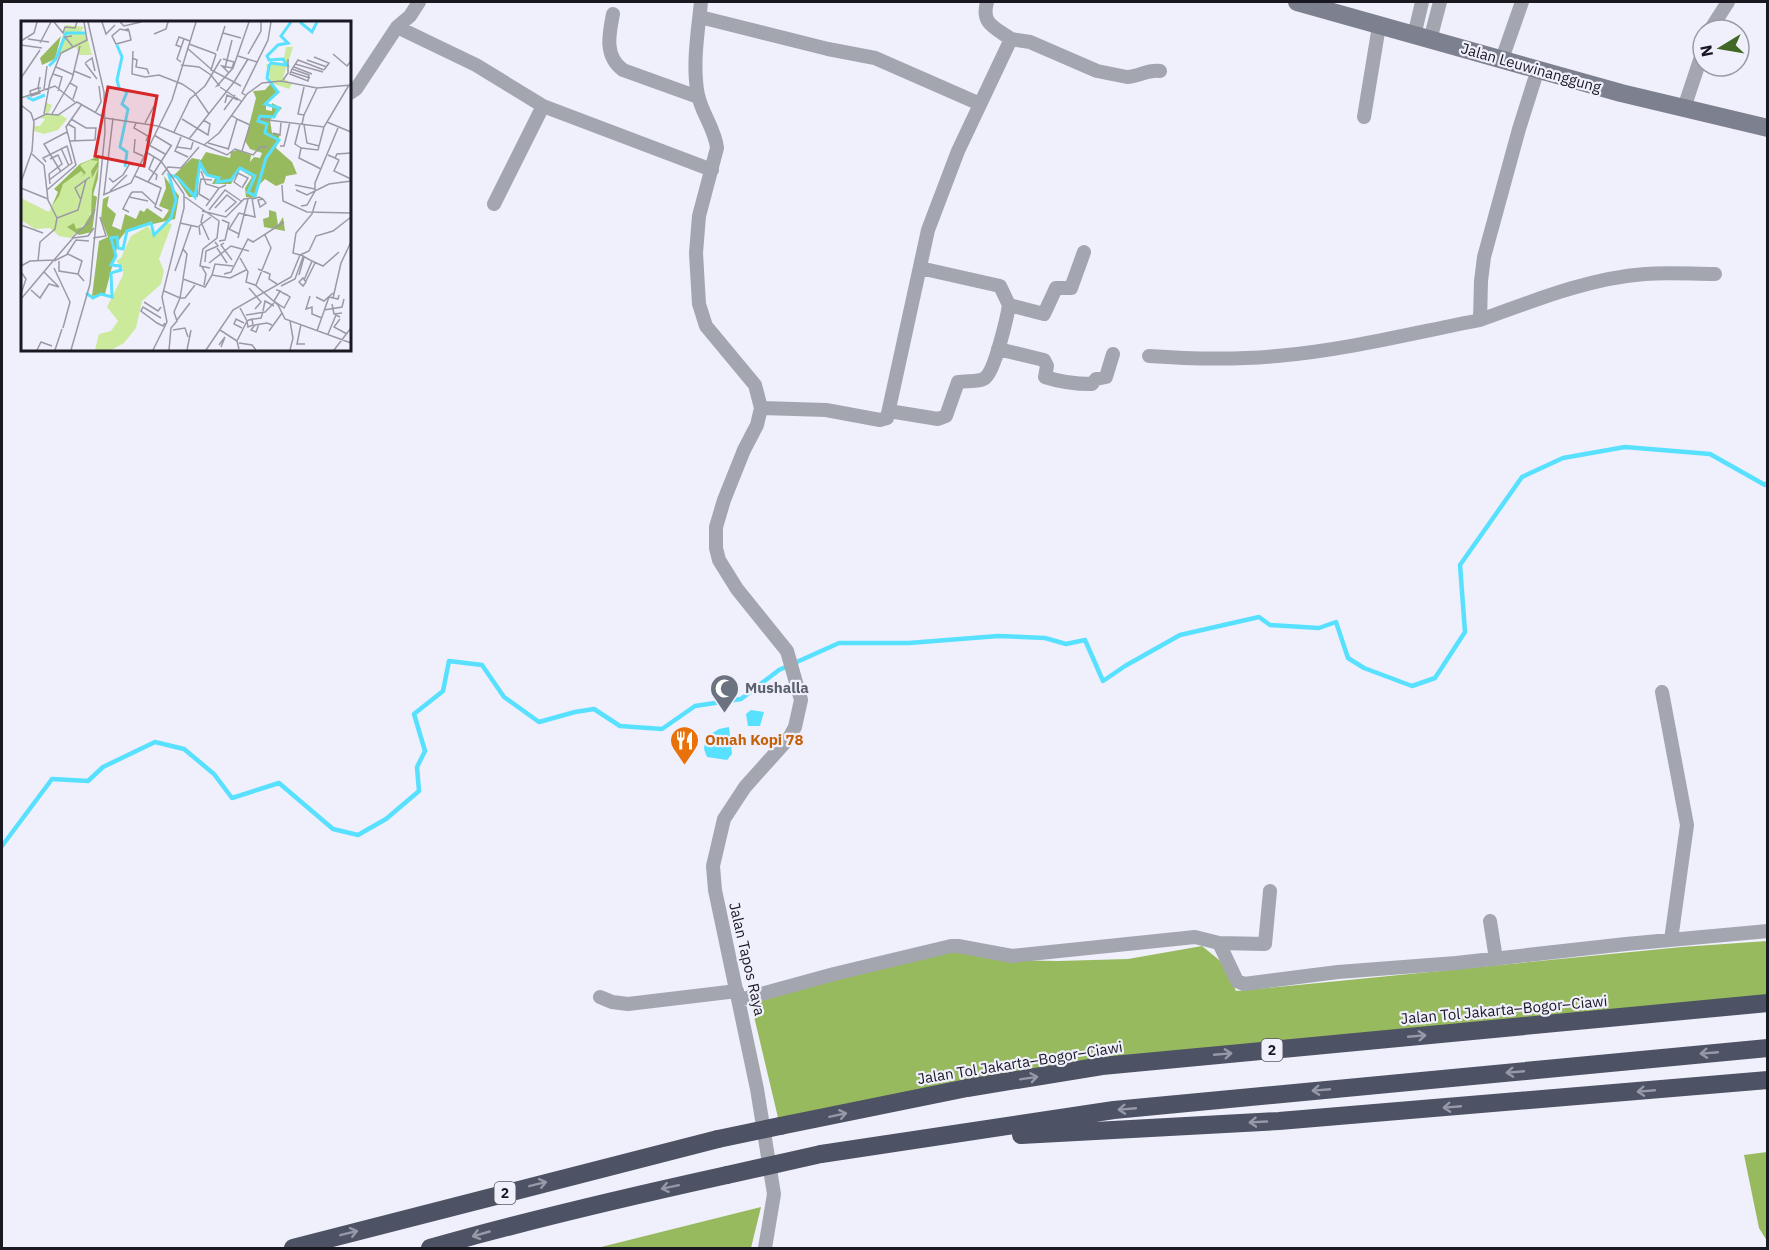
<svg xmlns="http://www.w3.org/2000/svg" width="1769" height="1250" viewBox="0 0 1769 1250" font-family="'IBM Plex Sans',sans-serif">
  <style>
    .forest { fill: #98ba5f }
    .water { fill: #57e1ff }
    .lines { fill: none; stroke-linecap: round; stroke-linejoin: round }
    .stream { stroke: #57e1ff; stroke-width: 4.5 }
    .minor { stroke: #a3a6af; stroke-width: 14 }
    .secondary { stroke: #7d818f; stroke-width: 18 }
    .motorway { stroke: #4d5264; stroke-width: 18 }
    .motorway-bridge { stroke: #4d5264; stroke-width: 18 }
    .oneway { stroke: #9699a8 }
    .labels { text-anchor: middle; stroke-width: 4.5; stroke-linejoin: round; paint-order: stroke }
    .shield { fill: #f0effc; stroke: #5a5862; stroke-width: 1.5 }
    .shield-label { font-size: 14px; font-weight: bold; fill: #1a1820 }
    .street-label { font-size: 15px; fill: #1a1820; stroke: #f0effc }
    .worship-label { font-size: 15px; font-weight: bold; fill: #5b616d; stroke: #f0effc; text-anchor: start }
    .food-label { font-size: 15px; font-weight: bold; fill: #c56008; stroke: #f0effc; text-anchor: start }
    .inset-river { fill: none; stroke: #57e1ff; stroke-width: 3 }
    .inset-road { fill: none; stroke: #9a99a4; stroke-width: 1.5 }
    .view { fill: #d62828; fill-opacity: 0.15; stroke: #d62828; stroke-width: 3 }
    .inset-edge { fill: none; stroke: #1a1820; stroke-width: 3 }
  </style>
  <rect width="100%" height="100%" fill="#f0effc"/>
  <!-- forest -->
  <path class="forest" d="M 1767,941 L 1767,1003 L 1102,1066 L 780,1126 L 752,1008 L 755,1000 L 950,949 L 1005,960 L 1058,961 L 1128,959 L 1202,946 L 1224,964 L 1236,991 L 1682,947 Z
    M 1767,1152 L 1768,1152 L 1767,1241 L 1759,1228 L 1744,1155 Z
    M 761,1207 L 751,1248 L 597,1248 Z"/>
  <!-- water -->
  <path class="water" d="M 751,710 L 764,712 L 760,726 L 748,726 L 746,714 Z
    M 729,727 L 732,754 L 727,760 L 707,757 L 704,749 L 706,737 L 719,729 Z"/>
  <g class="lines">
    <!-- stream -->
    <path class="stream" d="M 2,846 L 52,779 L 88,781 L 103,767 L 155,742 L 184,749 L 214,774 L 232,798 L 279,783 L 333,829 L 358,835 L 386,819 L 419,791 L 417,767 L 425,751 L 414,714 L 443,691 L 449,661 L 482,665 L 504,697 L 539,722 L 575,712 L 594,709 L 620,726 L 662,729 L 695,706 L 741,699 L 779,670 L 839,643 L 909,643 L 998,636 L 1045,638 L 1066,644 L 1085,640 L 1103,681 L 1125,666 L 1180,635 L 1259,617 L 1270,625 L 1319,628 L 1336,622 L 1348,658 L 1364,668 L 1412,686 L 1435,678 L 1465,632 L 1460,565 L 1522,477 L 1563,458 L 1625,447 L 1710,454 L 1765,485 L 1768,482"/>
    <!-- minor -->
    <path class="minor" d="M 701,2 C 698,31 692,66 698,95 C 702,114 715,129 717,148 L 699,216 L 696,253 L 699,304 L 706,326 L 755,385 L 761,408 L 757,425 L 744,450 L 724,500 L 716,527 L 716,548 L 719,560 L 737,589 L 787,651 L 801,700 L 795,727 L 789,738 L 745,787 L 724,819 L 713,866 L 715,890 L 757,1089 L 774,1194 L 765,1248
      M 987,2 C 981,24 994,27 1011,39
      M 613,14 C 609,34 604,56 623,70 L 698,97
      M 700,17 L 828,49 L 875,58 L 980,104
      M 397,27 L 410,16 L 419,2
      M 1710,30 L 1728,2
      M 1414,36 L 1422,2
      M 1430,40 L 1440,2
      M 1502,59 L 1522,2
      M 350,93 L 356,89 L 397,27 L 476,65 L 543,106 L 712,170
      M 1684,108 L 1703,51
      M 1364,117 L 1379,26
      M 494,204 L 543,106
      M 920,268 L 1000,286 L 1009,305 L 1044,314 L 1056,288 L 1071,288 L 1084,252
      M 1480,320 C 1533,301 1589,278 1645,274 C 1668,272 1692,274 1715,274
      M 998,349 L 1044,360 L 1047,366 L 1045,377 C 1060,382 1075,384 1092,384 L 1096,379 L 1106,377 L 1113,354
      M 1149,356 C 1192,359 1234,360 1277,356 C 1346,350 1413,333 1480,320 L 1481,281 L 1484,257 L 1519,129 L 1538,69
      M 761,408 L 826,410 L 880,420 L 887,418 L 928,230 L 958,151 L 1011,39 L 1030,42 L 1097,71 L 1127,77 C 1138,77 1148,69 1160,71
      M 889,411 L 938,419 L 946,416 L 958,382 C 966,380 981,383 986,377 C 995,369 1007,318 1009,305
      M 1662,692 L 1687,825 L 1671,940
      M 1490,921 L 1496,959
      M 1219,943 L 1265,944 L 1270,891
      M 600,997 L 612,1002 L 628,1004 L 737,991
      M 739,1000 L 834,974 L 951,946 L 958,946 L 1012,956 L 1195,937 L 1219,943 L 1237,981 L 1244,984 L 1338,972 L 1456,963 L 1626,944 L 1768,931"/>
    <!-- secondary -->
    <path class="secondary" d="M 1297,2 L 1621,93 L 1768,128"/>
    <!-- motorway -->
    <path class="motorway" d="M 780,1126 L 967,1088 L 1102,1066 L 1768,1003
      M 1021,1135 L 1279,1121 L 1768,1080
      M 821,1154 L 1114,1110 L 1768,1048
      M 293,1248 L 718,1139
      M 430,1248 C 528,1220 627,1197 727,1175"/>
    <!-- motorway-bridge -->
    <path class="motorway-bridge" d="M 718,1139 L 780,1126
      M 727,1175 L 821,1154"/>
  </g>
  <!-- one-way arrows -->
  <defs><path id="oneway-shaft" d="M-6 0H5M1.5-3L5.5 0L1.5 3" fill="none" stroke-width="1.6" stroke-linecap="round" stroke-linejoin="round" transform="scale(1.5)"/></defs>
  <g class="oneway">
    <use href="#oneway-shaft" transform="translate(1417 1036) rotate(-5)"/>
    <use href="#oneway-shaft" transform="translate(1709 1053) rotate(175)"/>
    <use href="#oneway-shaft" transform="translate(1223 1054) rotate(-5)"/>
    <use href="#oneway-shaft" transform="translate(1515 1072) rotate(175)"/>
    <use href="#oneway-shaft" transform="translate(1029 1078) rotate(-9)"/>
    <use href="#oneway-shaft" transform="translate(1321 1090) rotate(175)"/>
    <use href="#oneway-shaft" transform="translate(1646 1091) rotate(175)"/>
    <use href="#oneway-shaft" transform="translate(1452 1107) rotate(175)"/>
    <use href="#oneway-shaft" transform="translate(1127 1109) rotate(175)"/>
    <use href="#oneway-shaft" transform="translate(838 1115) rotate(-12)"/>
    <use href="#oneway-shaft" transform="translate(1258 1122) rotate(177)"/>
    <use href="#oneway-shaft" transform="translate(538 1184) rotate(-14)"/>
    <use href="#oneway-shaft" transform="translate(670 1187) rotate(168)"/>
    <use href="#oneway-shaft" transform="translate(349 1233) rotate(-14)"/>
    <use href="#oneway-shaft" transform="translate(481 1234) rotate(164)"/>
  </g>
  <!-- icons -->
  <defs>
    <symbol id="mosque-pin" viewBox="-11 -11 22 30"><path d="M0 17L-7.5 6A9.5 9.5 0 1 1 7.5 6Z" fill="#6b7280" stroke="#f0effc"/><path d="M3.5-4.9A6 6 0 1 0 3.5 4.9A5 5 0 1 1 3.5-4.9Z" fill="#fff"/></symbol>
    <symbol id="restaurant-pin" viewBox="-11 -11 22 30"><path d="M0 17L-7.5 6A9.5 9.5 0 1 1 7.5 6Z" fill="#e8710a" stroke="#f0effc"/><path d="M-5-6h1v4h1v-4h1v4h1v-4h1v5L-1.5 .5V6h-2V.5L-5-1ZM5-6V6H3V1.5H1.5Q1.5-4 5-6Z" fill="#fff"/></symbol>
  </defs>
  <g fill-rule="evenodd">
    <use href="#mosque-pin" x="708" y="672" width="33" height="45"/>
    <use href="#restaurant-pin" x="668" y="724" width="33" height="45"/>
  </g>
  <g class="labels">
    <!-- shield labels -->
    <g class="shield">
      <rect x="1261.5" y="1039" width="21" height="22" rx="4.5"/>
      <rect x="494.5" y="1182" width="21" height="22" rx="4.5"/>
    </g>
    <g class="shield-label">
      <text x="1272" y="1055">2</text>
      <text x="505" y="1198">2</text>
    </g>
    <!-- street labels -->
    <g class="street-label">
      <text transform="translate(1531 68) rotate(16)" y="5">Jalan Leuwinanggung</text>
      <text transform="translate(747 959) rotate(77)" y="5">Jalan Tapos Raya</text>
      <text transform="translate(1504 1010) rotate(-5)" y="5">Jalan Tol Jakarta–Bogor–Ciawi</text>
      <text transform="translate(1020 1063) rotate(-9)" y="5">Jalan Tol Jakarta–Bogor–Ciawi</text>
    </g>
    <!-- worship labels -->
    <g class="worship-label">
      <text x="745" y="693">Mushalla</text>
    </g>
    <!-- food labels -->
    <g class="food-label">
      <text x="705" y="745">Omah Kopi 78</text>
    </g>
  </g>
  <!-- overview -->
  <g transform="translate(21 21)">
    <rect width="330" height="330" fill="#f0effc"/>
    <path d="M 45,4 L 63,6 L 59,12 L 65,12 L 71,34 L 58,34 L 55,26 L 36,35 ZM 265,26 L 272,26 L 262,57 L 271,63 L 268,68 L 250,62 L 245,43 L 262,43 ZM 24,81 L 31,84 L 27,93 L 39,93 L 46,98 L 37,109 L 23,113 L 13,110 L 13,105 L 19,105 L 24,98 L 19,97 L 25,93 ZM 78,135 L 69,197 L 50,217 L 38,215 L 29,207 L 14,208 L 0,199 L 0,177 L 28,191 L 37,171 L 34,167 L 59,143 ZM 145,202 L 151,203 L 138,238 L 143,250 L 140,263 L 121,280 L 115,307 L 103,322 L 90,329 L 74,329 L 78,313 L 90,310 L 97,300 L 86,286 L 102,254 L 102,247 L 95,240 L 100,237 L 110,215 L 127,205 L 133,215 Z" fill="#cbea9c"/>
    <path d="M 40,15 L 34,38 L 21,44 L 19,37 ZM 250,62 L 258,72 L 245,81 L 245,89 L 251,90 L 251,82 L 261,87 L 249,99 L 251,112 L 259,113 L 255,127 L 271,141 L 276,153 L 265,155 L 263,162 L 255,165 L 244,158 L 237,165 L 235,177 L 225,176 L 224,167 L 231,156 L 218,148 L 210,163 L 191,163 L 195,156 L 183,153 L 178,143 L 177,176 L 168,176 L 153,154 L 171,137 L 180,139 L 185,131 L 209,137 L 210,131 L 216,129 L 230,134 L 229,141 L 233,136 L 239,137 L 241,132 L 229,128 L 224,120 L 235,77 L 232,70 L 244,69 ZM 78,135 L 77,157 L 72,174 L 76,176 L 71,211 L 58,214 L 46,206 L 53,202 L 55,208 L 62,206 L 70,193 L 71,169 L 77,146 L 71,157 L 70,150 L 77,140 L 69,139 L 59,144 L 65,152 L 59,157 L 63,153 L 60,150 L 42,163 L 38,175 L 31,185 L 37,171 L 33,168 L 59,143 ZM 143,155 L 158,175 L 154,198 L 106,209 L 98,219 L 84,273 L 71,275 L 78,220 L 87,216 L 80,198 L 82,178 L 88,175 L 86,185 L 95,193 L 91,205 L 100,209 L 104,193 L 115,198 L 119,189 L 123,191 L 126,187 L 142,198 L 148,189 L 138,185 L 145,167 ZM 248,189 L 255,191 L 257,204 L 262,196 L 264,210 L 243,206 L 242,198 L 248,196 Z" fill="#98ba5f"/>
    <path class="inset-river" d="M 279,1 L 291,11 L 296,1M 96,24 L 101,36 L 96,59 L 98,67 L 106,71 L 101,83 L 107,88 L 99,126 L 106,131 L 104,146M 28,45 L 35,38 L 45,12 L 64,12M 6,76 L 12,79 L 24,74M 65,272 L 72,277 L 80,273 L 91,276 L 90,252 L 100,249 L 99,245 L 90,244 L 95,235 L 90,217 L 96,216 L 97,227 L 102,228 L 106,210 L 130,202 L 133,214 L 150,197 L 155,179 L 148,154 L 156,156 L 174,176 L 179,142 L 186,154 L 198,157 L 196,161 L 210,159 L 219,147 L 234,155 L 227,171 L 234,175 L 245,137 L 258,119 L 244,112 L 246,103 L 237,100 L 239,95 L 253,96 L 258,87 L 244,83 L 257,71 L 246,57 L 248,45 L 250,42 L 266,44 L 262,38 L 248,39 L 246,35 L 257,24 L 267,22 L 260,15 L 270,1"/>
    <path class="inset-road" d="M 33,1 L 42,12 L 44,6 L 54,7 L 56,1M 81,1 L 85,13 L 94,4M 99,1 L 103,5 L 120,1M 104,9 L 107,8 L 108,10 L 110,19 L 95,23 L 91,15 L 99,8 L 108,10M 202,12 L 220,17M 133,13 L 145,8 L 147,1M 51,15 L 44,16 L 52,26M 7,18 L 28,21M 0,20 L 13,12 L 16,1M 19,22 L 30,1M 168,23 L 195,33M 0,24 L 21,27M 160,26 L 155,24 L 158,16 L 169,20M 166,27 L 190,48M 112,30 L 111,53 L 124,56 L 138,54 L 161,63 L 173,71 L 188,93M 196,30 L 204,5M 195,33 L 190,49 L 213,61 L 227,38M 227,33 L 240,10 L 240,1M 312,33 L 326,45 L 330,40M 217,35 L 236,41M 293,36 L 308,42 L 303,49M 111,37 L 116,39 L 115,46 L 126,48 L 128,53M 202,38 L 213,41 L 211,47 L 201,45 L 208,52M 286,39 L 306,46M 160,41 L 156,38 L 163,18M 64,42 L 71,37 L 74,50M 64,42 L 76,58M 274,43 L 302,51M 160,44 L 178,46 L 190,54 L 197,63M 35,46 L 53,54M 273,46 L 291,53M 204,47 L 211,19M 271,48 L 288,54 L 287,60 L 269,53 L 271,48 L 277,39 L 303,49M 53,50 L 70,57M 270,51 L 289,57M 32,53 L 41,56 L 37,70M 19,56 L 17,67 L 19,72 L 10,75 L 9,70 L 17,67 L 20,67M 0,57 L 19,29M 262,59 L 267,52 L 267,38M 49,62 L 56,66 L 52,78M 199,64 L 196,65 L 212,47 L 228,1M 199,66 L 220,80M 23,68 L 26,45M 224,74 L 221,72 L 247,19 L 250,1M 0,77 L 34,65 L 54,81M 204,82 L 206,74 L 217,79M 0,84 L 10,92 L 13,101 L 11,130 L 0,161M 203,89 L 214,74M 74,92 L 80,81 L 78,65M 23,93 L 29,60 L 40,32 L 66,19 L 63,1M 31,93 L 51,58 L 59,25M 283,94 L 296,67M 161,98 L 187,114 L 189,103 L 182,99M 216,98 L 229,104 L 221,130M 239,98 L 303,106 L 328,64M 13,99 L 25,93 L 37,94 L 56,81 L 84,97 L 137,105M 306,101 L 330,111M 115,102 L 113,107 L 127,115 L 125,120M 124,102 L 133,85M 47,103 L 54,107 L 54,119M 279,103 L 274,123 L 280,127 L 278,137 L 300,148M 281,103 L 283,94 L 277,93 L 283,66M 283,104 L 286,122 L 298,125M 137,105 L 183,124 L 198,112 L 226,73 L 241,62 L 260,60 L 296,67 L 330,64M 153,111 L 169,78 L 184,65 L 200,38M 252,112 L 259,114 L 260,101M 133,114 L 151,125M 160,116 L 154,130 L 167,136M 114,118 L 113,131 L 122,135M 168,118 L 213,61 L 220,65M 49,120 L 74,119 L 75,107 L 65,107 L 50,98M 187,122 L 208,128M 128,124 L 144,133M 183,124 L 206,134 L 214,128 L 232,134 L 239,126 L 246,126M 259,125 L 263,125 L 269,101M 156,126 L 170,128 L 172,121M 40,127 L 48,145M 280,127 L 297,129 L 303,106M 207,129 L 216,98 L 210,94M 125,131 L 140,140 L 163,173M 11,133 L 23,144 L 27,179 L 36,197 L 34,208 L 19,221 L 17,240M 307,134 L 314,137 L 316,133 L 330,132M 133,136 L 128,148 L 136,154 L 135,159M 314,137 L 318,139 L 313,150 L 330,158M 25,141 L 22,137 L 46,125 L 51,142 L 28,159M 180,150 L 185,163 L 198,167M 40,151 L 23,123 L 46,111M 141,154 L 147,146 L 160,147 L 178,126M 114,155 L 140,167 L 134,186 L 141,190M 88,157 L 92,161 L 102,154 L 109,142 L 112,144M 127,161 L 150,125M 29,163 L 28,153 L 41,143 L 37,134 L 29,138M 261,164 L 262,180 L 286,191 L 330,192M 274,164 L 294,168M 220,166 L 213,161 L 217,152 L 227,157 L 221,167M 0,167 L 27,178M 26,169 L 55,144 L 45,106 L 61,83M 275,169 L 286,174 L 308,163 L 330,160M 89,170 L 106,154M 111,171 L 121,171 L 135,184M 111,171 L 108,176 L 127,180M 83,173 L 92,97M 82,174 L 110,162 L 151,79 L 175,1M 164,176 L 198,200 L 196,217 L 182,228 L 179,245 L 189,247M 232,178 L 238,176 L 242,178 L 245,182 L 239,186 L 237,179 L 242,178M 60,179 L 54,167 L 69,156M 188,179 L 178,173 L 179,163 L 180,158 L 191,159M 185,185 L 198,167 L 205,164M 280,185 L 286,184 L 294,170 L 294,162 L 317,107M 194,187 L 206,174 L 215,181 L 204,191M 188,189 L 204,169 L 220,180M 181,190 L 205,196 L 223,178 L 231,177 L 234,196 L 218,192 L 208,208 L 218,213M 108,191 L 102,188 L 108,176M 182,193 L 180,201 L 188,219M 36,197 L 57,189 L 65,159M 159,202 L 177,206M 0,204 L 22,212M 170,205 L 162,228 L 166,233 L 162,258 L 184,266 L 191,254 L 209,257 L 225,249M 179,214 L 178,205 L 190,196M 51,217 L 68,201 L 74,188M 72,217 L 85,215 L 79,196M 217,217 L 227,178M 198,220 L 204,219 L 208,202 L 201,199M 203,222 L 200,224 L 211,239M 196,227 L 206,242M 46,233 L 55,219 L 68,220M 279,234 L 288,230 L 295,215 L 312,210 L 330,196M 279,234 L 272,232 L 275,212 L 291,193 L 295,180M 280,234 L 291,240 L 283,259M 219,237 L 227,251 L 225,261 L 234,264 L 257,284 L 264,298 L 330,322M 33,239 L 52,217 L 67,215 L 73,207M 33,240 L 47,233 L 61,240 L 57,253 L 63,260M 38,240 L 38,250 L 57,253M 291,240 L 302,245 L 318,231M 184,241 L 185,230 L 197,225 L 194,221M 188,242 L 210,225 L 228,230M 0,245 L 9,240 L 33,239M 181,246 L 185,253 L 183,264M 33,247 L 49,281 L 42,307M 237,248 L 249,253 L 248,258 L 256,263M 154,250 L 162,228M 0,251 L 5,258 L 0,273M 23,251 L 38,266M 203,253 L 210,251 L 227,218 L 232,221 L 263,201M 191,254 L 194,243 L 212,245M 278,254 L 283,236M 282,257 L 285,261 L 282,265 L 278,261 ZM 285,260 L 294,242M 235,264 L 250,227 L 244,214M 260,265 L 274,258 L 282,236M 228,267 L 240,281 L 234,288M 10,269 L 19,277 L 28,263 L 38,266M 255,269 L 256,269 L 259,270 L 262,272 L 266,274 L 269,276 L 263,287 L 253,280 L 259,270M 143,270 L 159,277 L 162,259M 289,275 L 285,288 L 291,286 L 291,293 L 301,297M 295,276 L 303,280 L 312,272M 312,277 L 320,242 L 330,221M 0,278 L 32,240M 123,281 L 137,290 L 140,286M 311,283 L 313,293 L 321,292M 303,289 L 321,286 L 323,278M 242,290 L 244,280 L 253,285M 225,294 L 244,291 L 253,282M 140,297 L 122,286 L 120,290 L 136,302 L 142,305 L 144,302M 231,298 L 232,304 L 227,306 L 226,300 L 228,299 L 231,298 L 233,298 L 240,297 L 242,291M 319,298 L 313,306 L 326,313M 156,299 L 169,282M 269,300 L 272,317 L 269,329M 238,303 L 235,311 L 230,309 L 234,304 L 246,302 L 251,304M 280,303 L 276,323 L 284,323M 221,307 L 213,303 L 215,298 L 223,302M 152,309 L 164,307 L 167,316M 199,309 L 216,320M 248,310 L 261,292M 296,310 L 308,276 L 317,278 L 318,274M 307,313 L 315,294 L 319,296M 218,322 L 231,324 L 235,329M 198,324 L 204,316 L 200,326M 218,328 L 216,320 L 226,300 L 219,287M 16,329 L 20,321 L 31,325M 34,329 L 41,308M 50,329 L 69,263 L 84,111 L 83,71 L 67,1M 132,329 L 146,301 L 141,276 L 163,187 L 163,173M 148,329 L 150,307 L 156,300 L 153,291 L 159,277 L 164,277 L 174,264M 166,329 L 170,309M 185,329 L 212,289 L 270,256 L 279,234M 313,329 L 330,307"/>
    <path class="view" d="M 87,66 L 136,75 L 123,145 L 74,135 Z"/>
    <rect width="330" height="330" class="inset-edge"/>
  </g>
  <!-- border -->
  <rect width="1769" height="1250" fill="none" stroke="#1a1820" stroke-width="6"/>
  <!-- north arrow -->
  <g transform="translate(1721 48) rotate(259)"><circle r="28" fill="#f0effc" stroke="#9a99a4" stroke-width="1.5"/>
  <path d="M0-4.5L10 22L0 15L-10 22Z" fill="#406824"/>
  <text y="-9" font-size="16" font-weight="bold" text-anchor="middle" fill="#1a1820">N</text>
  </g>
</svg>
